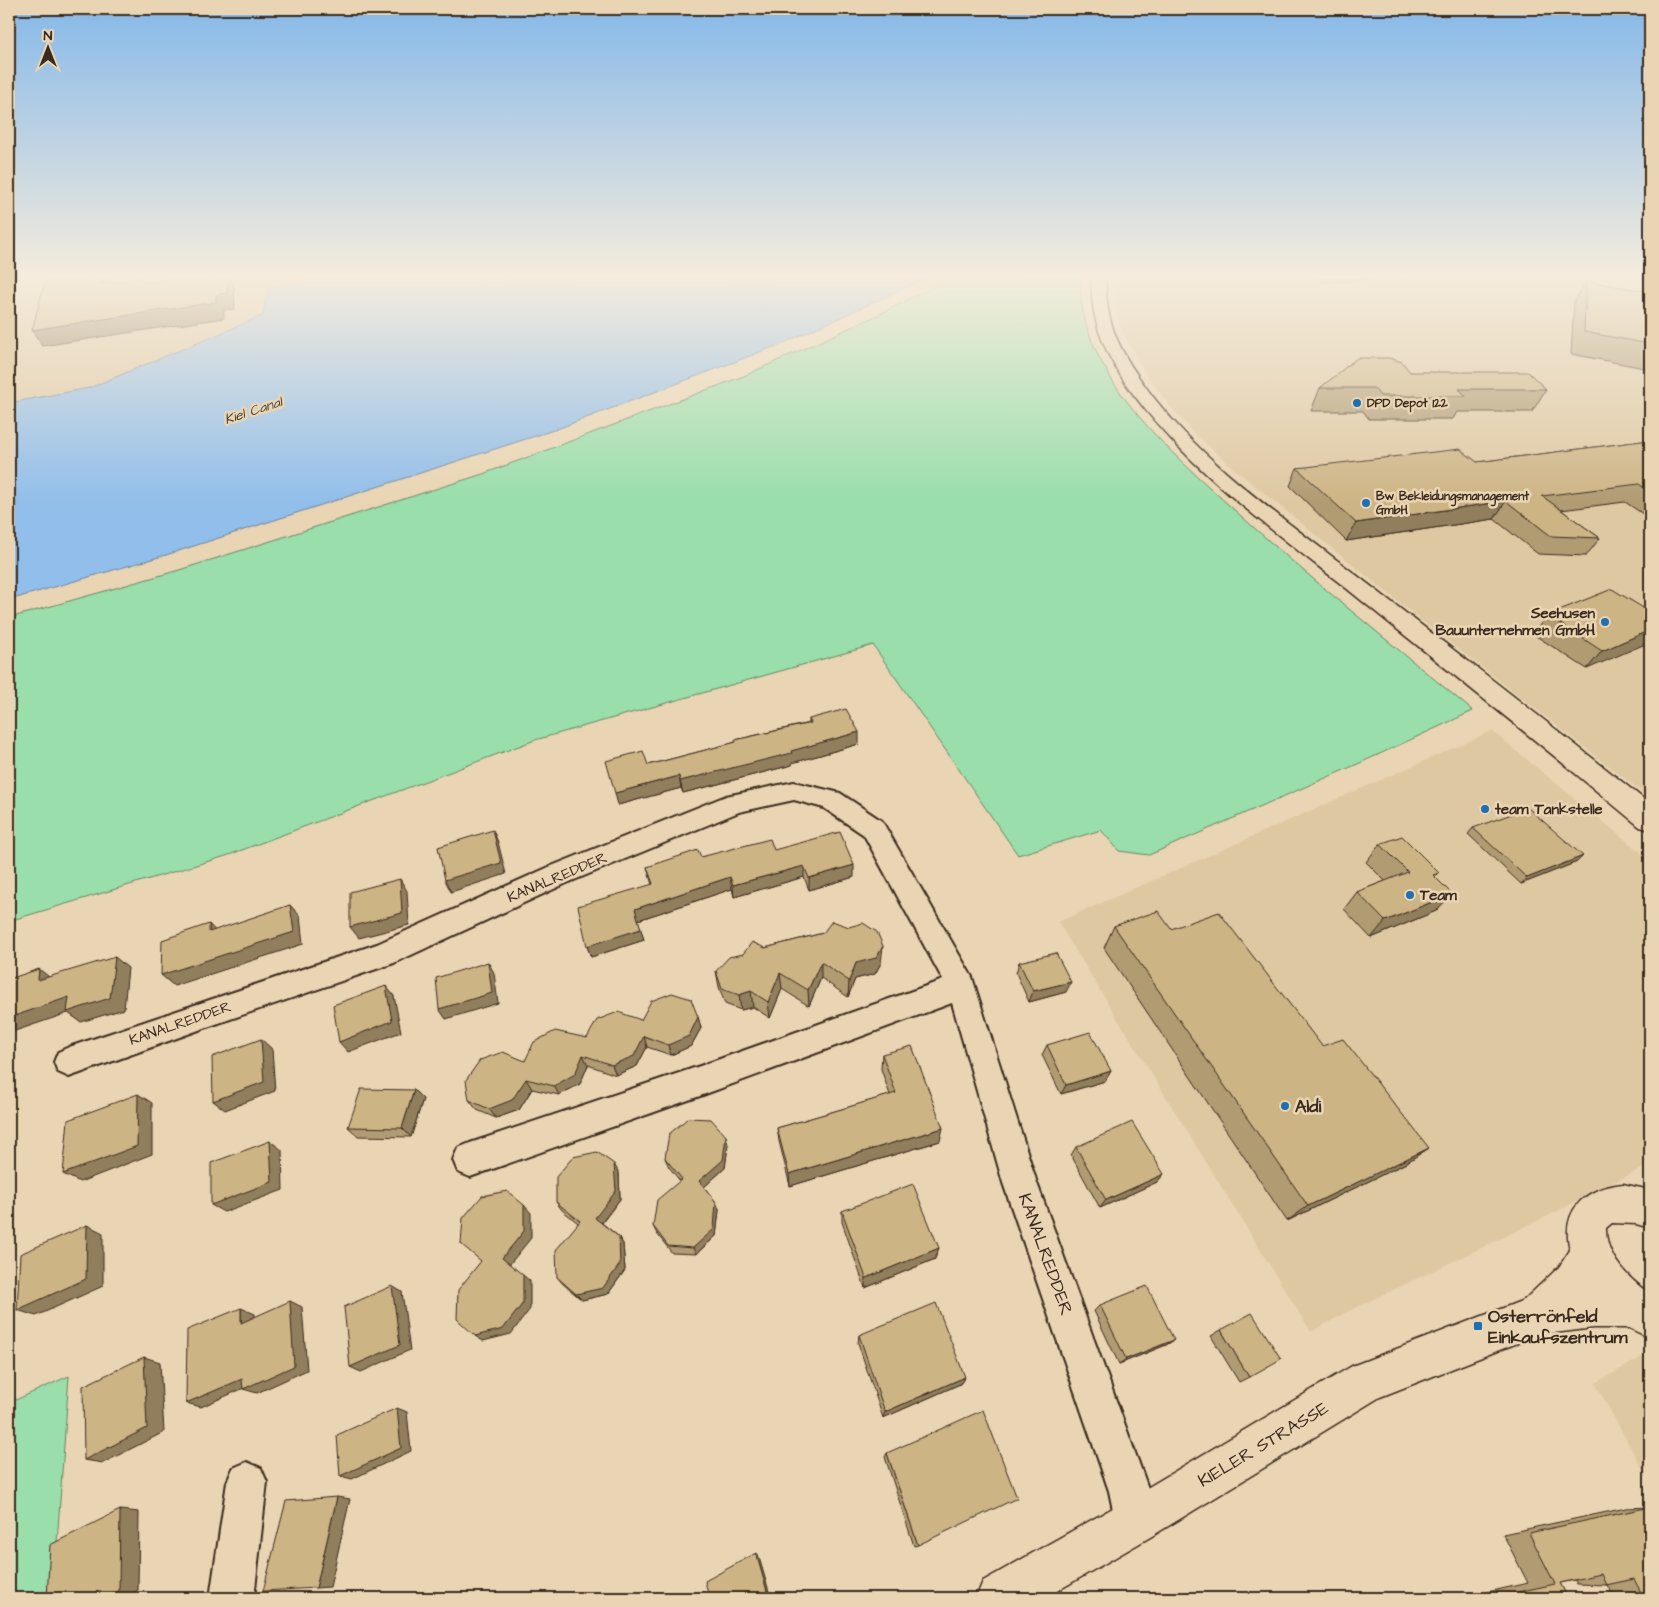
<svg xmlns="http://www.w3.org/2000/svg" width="1659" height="1607" viewBox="0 0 1659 1607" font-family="'Architects Daughter',sans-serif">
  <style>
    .built { fill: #dec8a2 }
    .green { fill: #99deab; stroke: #6a8464 }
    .water { fill: #91beea; stroke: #6f8398 }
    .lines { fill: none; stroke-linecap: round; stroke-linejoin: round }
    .minor-casing { stroke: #3b2a1e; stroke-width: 4 }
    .tertiary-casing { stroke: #3b2a1e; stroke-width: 3 }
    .secondary-casing { stroke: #3b2a1e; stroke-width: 3 }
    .minor { fill: #e9d5b3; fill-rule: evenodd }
    .tertiary { fill: #e9d5b3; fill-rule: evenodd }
    .secondary { fill: #e9d5b3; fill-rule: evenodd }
    .wall { fill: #b09b72; stroke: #3b2a1e }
    .shaded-wall { fill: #907e5d; stroke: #3b2a1e }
    .building { fill: #cdb485; stroke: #3b2a1e }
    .poi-dot { fill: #1f6fb2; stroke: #e9d5b3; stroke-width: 2 }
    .labels { text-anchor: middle; stroke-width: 5; stroke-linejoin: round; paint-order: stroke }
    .far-poi-label { font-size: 12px; font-weight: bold; fill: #3b2a1e; stroke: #e9d5b3; text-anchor: start }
    .far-water-label { font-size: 14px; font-style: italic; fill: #48403d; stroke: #e9d5b3 }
    .poi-label { font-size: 15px; font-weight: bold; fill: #3b2a1e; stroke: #e9d5b3; text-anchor: start }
    .street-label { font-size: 15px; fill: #3b2a1e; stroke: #e9d5b3 }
    .near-poi-label { font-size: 18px; font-weight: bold; fill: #3b2a1e; stroke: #e9d5b3; text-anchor: start }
    .near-street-label { font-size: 18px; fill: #3b2a1e; stroke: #e9d5b3 }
  </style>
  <rect width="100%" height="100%" fill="#e9d5b3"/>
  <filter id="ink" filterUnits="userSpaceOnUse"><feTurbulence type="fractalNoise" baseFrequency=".02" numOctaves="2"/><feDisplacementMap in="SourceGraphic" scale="10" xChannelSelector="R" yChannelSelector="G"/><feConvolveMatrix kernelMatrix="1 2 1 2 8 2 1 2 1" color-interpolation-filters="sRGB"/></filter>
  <g filter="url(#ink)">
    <!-- built -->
    <path class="built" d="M 48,278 L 313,278 L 268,289 L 262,316 L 89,388 L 9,403 L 9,285 Z
      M 1114,278 L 1177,280 L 1178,278 L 1552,278 L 1650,303 L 1650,798 L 1421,620 L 1233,468 L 1192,431 L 1165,400 L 1146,374 L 1130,346 L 1120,326 L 1115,302 Z
      M 1492,731 L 1650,860 L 1650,1164 L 1554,1213 L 1347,1312 L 1311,1332 L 1058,922 Z
      M 1650,1353 L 1650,1483 L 1595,1383 Z"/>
    <!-- green -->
    <path class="green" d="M 950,278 L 1081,278 C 1078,308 1090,342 1105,368 C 1135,422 1186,466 1231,507 C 1309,578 1392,644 1473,711 L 1360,763 L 1149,855 L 1119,851 L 1101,830 L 1018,855 L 873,645 L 535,740 L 226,856 L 9,921 L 9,618 L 176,571 L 483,474 L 744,376 L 880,314 Z
      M 69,1376 L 53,1598 L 9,1598 L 9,1403 Z"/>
    <!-- water -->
    <path class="water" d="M 313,278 L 927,278 L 779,345 L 557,429 L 166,555 L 9,600 L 9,403 L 89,388 L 262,316 L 268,289 Z"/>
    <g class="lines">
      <defs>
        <path id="minor" d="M 794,782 L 840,793 L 882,821 L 972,977 L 1037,1183 L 1149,1491 L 1157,1520 L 1151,1535 L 1136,1541 L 1121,1535 L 1115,1520 L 1109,1491 L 1003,1183 L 952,1003 L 700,1096 L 470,1177 L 458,1172 L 453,1160 L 458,1148 L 470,1143 L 700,1066 L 943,980 L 864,835 L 824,808 L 794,800 L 739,812 L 567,883 L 394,963 L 210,1026 L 69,1077 L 58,1072 L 54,1062 L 58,1052 L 69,1047 L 377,944 L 549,867 L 726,796 Z
          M 247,1462 L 261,1468 L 267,1482 L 254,1598 L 210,1598 L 227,1482 L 233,1468 Z"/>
        <path id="tertiary" d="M 1623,1184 L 1650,1190 L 1650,1228 L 1636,1224 L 1612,1223 L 1606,1228 C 1605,1256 1629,1279 1650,1294 L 1650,1338 L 1629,1328 L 1594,1328 L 1538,1335 L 1380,1397 L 1152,1536 L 1045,1598 L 976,1598 L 983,1581 L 1120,1504 L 1352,1366 L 1524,1300 L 1559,1267 L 1570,1250 C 1560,1210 1585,1188 1623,1184 Z"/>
        <path id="secondary" d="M 1092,278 L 1106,278 C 1104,315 1117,346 1138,376 C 1193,457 1279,515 1355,574 C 1454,650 1553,726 1650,804 L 1650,830 L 1640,827 C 1543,746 1444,667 1346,588 C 1271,529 1192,472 1134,395 C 1108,360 1089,322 1092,278 Z"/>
      </defs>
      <!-- minor casing -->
      <use href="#minor" class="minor-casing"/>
      <!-- tertiary casing -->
      <use href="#tertiary" class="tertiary-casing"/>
      <!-- secondary casing -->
      <use href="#secondary" class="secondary-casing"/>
      <!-- minor -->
      <use href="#minor" class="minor"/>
      <!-- tertiary -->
      <use href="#tertiary" class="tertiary"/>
      <!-- secondary -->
      <use href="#secondary" class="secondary"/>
    </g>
    <!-- wall -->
    <path class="wall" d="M 1318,278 L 1406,278 L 1322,282 Z
      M 1586,281 L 1650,292 L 1650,369 L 1571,354 L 1574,302 Z
      M 1410,372 L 1546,389 L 1532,412 L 1457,412 L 1453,419 L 1369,419 L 1363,411 L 1311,411 L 1320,388 Z
      M 1650,440 L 1650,515 L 1646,516 L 1625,502 L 1561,510 L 1600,538 L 1586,556 L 1538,554 L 1494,519 L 1346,541 L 1290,486 L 1297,468 L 1477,462 Z
      M 1650,612 L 1587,669 L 1533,634 L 1547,615 Z
      M 809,719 L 859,744 L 792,763 L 792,765 L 683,793 L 681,788 L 618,805 L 648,765 L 736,742 L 735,740 L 809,723 Z
      M 1473,828 L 1577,862 L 1521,884 L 1468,834 Z
      M 1380,844 L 1439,873 L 1435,877 L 1436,911 L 1371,938 L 1344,909 L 1357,892 L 1385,881 L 1366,862 Z
      M 774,850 L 854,877 L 809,890 L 804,877 L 734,897 L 732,889 L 638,920 L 644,940 L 591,957 L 587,946 L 652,885 L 647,867 L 701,857 Z
      M 1114,926 L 1171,929 L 1429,1148 L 1404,1164 L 1287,1221 L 1104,948 Z
      M 823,933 L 881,963 L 875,974 L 855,979 L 848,997 L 821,978 L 809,1006 L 782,989 L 770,1018 L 753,1007 L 741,1010 L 725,1004 L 719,987 L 716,971 L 765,948 Z
      M 1019,962 L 1066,992 L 1029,1002 L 1016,973 Z
      M 698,1017 L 701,1028 L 691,1046 L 671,1055 L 647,1047 L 637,1066 L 616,1075 L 588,1065 L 580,1084 L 559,1095 L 532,1089 L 519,1110 L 496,1118 L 477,1110 L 469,1100 L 525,1061 L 587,1038 L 641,1020 Z
      M 1047,1045 L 1111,1071 L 1105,1081 L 1061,1094 L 1042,1055 Z
      M 882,1054 L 940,1141 L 790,1186 L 779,1141 L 777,1128 L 890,1095 L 881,1069 Z
      M 414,1090 L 423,1099 L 411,1137 L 358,1136 L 348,1127 Z
      M 728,1145 L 725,1168 L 704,1187 L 716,1202 L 719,1210 L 716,1236 L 696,1254 L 672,1253 L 657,1234 L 653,1226 L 680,1181 L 669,1167 L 665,1158 Z
      M 1076,1147 L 1164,1174 L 1157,1182 L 1100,1208 L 1071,1155 Z
      M 619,1173 L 620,1199 L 602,1223 L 619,1237 L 623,1244 L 625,1270 L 608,1294 L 582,1300 L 563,1284 L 557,1277 L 578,1223 L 562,1210 L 556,1202 Z
      M 842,1211 L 935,1259 L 865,1288 L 842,1222 Z
      M 1100,1305 L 1174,1340 L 1166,1345 L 1119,1364 L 1094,1311 Z
      M 1221,1330 L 1249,1377 L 1239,1382 L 1211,1336 Z
      M 859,1335 L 965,1377 L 960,1384 L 883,1418 L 858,1343 Z
      M 887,1453 L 918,1545 L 914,1546 L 885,1457 Z
      M 1650,1507 L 1650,1598 L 1614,1598 L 1607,1585 L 1577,1584 L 1575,1580 L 1560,1583 L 1568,1598 L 1485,1598 L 1483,1593 L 1528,1583 L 1503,1534 L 1626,1508 Z"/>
    <!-- shaded-wall -->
    <path class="shaded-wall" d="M 102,278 L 109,278 L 112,282 L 101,284 Z
      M 227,278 L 230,278 L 234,287 L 235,309 L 224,310 L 224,318 L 42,346 L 32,330 L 216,295 Z
      M 1506,501 L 1494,519 L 1346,541 L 1356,523 Z
      M 1650,510 L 1650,515 L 1646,516 Z
      M 1650,630 L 1650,642 L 1587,669 L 1602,651 Z
      M 859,732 L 859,744 L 792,763 L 792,765 L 683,793 L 680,781 Z
      M 679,776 L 681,788 L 618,805 L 615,793 Z
      M 493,830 L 498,842 L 506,874 L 451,892 L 445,880 Z
      M 1583,856 L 1577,862 L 1521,884 L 1527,878 Z
      M 854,865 L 854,877 L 809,890 L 809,878 Z
      M 804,866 L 804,877 L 734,897 L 733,885 Z
      M 730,877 L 732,889 L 638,920 L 644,940 L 591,957 L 587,946 L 635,909 Z
      M 400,879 L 407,891 L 409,925 L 359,938 L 350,927 Z
      M 1452,894 L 1436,911 L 1371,938 L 1385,921 Z
      M 290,905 L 300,916 L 303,944 L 174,986 L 161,975 Z
      M 209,924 L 220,936 L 209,932 Z
      M 883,946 L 881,963 L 875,974 L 855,979 L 848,997 L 849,981 L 856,963 Z
      M 115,957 L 128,968 L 124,1009 L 81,1022 L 68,1013 L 9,1033 L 9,1018 Z
      M 488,962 L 494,973 L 498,1003 L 446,1019 L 439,1009 Z
      M 821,962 L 821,978 L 809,1006 L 808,990 Z
      M 39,969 L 53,980 L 38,980 Z
      M 780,973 L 782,989 L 770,1018 L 768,1002 Z
      M 1071,982 L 1066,992 L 1029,1002 L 1033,991 Z
      M 386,986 L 394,996 L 401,1032 L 348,1052 L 339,1042 Z
      M 751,991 L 753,1007 L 741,1010 L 739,995 Z
      M 698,1017 L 701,1028 L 691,1046 L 671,1055 L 668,1045 Z
      M 644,1036 L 647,1047 L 637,1066 L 616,1075 L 612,1065 Z
      M 261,1039 L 272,1049 L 275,1091 L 225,1110 L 213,1101 Z
      M 583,1055 L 588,1065 L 580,1084 L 559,1095 L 554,1086 Z
      M 1111,1071 L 1105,1081 L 1061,1094 L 1066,1085 Z
      M 526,1079 L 532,1089 L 519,1110 L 496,1118 L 489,1109 Z
      M 414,1090 L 423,1099 L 411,1137 L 402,1128 Z
      M 138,1094 L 152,1103 L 152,1154 L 80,1182 L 63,1174 Z
      M 943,1128 L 940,1141 L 790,1186 L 789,1174 Z
      M 726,1136 L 728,1145 L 725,1168 L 702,1189 L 699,1181 Z
      M 270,1141 L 282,1150 L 283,1190 L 224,1212 L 211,1205 Z
      M 1429,1148 L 1404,1164 L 1287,1221 L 1308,1206 Z
      M 614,1164 L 619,1173 L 620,1199 L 600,1225 L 595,1218 Z
      M 1164,1174 L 1157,1182 L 1100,1208 L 1106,1200 Z
      M 716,1202 L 719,1210 L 716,1236 L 696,1254 L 693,1248 Z
      M 524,1205 L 531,1213 L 531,1238 L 509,1265 L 502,1258 Z
      M 87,1225 L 103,1233 L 103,1286 L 36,1316 L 17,1310 Z
      M 619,1237 L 623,1244 L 625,1270 L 608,1294 L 582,1300 L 576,1294 Z
      M 939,1248 L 935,1259 L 865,1288 L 866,1278 Z
      M 523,1275 L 530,1281 L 530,1309 L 511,1334 L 483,1341 L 475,1336 Z
      M 392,1286 L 402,1292 L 410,1350 L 361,1372 L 350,1367 Z
      M 290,1301 L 302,1307 L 307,1370 L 257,1393 L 243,1389 L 244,1388 L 201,1407 L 186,1403 Z
      M 241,1308 L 255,1314 L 255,1328 L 241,1323 Z
      M 1174,1340 L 1166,1345 L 1119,1364 L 1126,1359 Z
      M 144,1357 L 160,1362 L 164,1432 L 103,1463 L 84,1460 Z
      M 965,1377 L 960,1384 L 883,1418 L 885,1412 Z
      M 397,1408 L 407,1412 L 411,1451 L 352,1479 L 340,1476 Z
      M 337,1497 L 350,1499 L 330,1587 L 316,1588 Z
      M 120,1510 L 139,1512 L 138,1590 L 124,1598 L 106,1598 Z
      M 756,1553 L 758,1554 L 771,1598 L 769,1598 Z"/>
    <!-- building -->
    <path class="building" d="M 46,278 L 102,278 L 101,284 L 142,278 L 144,278 L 144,283 L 178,278 L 227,278 L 227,293 L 216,295 L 216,302 L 32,330 Z
      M 1586,281 L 1650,292 L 1650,344 L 1584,332 Z
      M 1357,358 L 1389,358 L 1402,362 L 1410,372 L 1528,372 L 1546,389 L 1459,389 L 1466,396 L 1380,396 L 1374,388 L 1320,388 Z
      M 1650,440 L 1650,492 L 1639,484 L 1542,496 L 1600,538 L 1551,536 L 1506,501 L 1356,523 L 1297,468 L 1460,449 L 1477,462 Z
      M 1612,589 L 1650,612 L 1650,630 L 1602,651 L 1547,615 Z
      M 846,709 L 859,732 L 791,751 L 792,753 L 680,781 L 679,776 L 615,793 L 606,761 L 643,751 L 648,765 L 736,742 L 735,740 L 811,723 L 809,719 Z
      M 1528,808 L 1583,856 L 1527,878 L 1473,828 Z
      M 493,830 L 501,863 L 445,880 L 438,847 Z
      M 840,832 L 854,865 L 809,878 L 804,866 L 733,885 L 730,877 L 635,909 L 641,929 L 587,946 L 578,906 L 653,884 L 647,867 L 698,850 L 701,857 L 770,839 L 774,850 Z
      M 1402,836 L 1439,873 L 1433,875 L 1452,894 L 1385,921 L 1357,892 L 1408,872 L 1380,844 Z
      M 400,879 L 402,913 L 350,927 L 350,892 Z
      M 290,905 L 294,932 L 161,975 L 162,940 L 209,924 L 209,932 Z
      M 1158,911 L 1171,929 L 1219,912 L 1322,1046 L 1343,1039 L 1429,1148 L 1308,1206 L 1114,926 Z
      M 832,921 L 849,927 L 863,923 L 877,932 L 883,946 L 876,958 L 856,963 L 849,981 L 821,962 L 808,990 L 780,973 L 768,1002 L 751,991 L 739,995 L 722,989 L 716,971 L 729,957 L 743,954 L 752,942 L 765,948 L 823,933 Z
      M 1056,953 L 1071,982 L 1033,991 L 1019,962 Z
      M 115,957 L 110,998 L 67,1012 L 69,997 L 9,1018 L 9,979 L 39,969 L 38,980 Z
      M 488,962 L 492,993 L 439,1009 L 436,978 Z
      M 386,986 L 392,1021 L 339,1042 L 333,1005 Z
      M 672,993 L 691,999 L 698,1017 L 689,1036 L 668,1045 L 644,1036 L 634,1056 L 612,1065 L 583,1055 L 575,1074 L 554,1086 L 526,1079 L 512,1100 L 489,1109 L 469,1100 L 466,1080 L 480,1060 L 503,1052 L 525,1061 L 534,1042 L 555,1031 L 587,1038 L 597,1020 L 618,1012 L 641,1020 L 651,1001 Z
      M 1090,1032 L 1111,1071 L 1066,1085 L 1047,1045 Z
      M 261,1039 L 264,1082 L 213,1101 L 212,1057 Z
      M 912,1046 L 943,1128 L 789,1174 L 777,1128 L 896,1093 L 882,1054 Z
      M 361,1089 L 414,1090 L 402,1128 L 348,1127 Z
      M 138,1094 L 137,1146 L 63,1174 L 68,1120 Z
      M 688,1118 L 711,1119 L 726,1136 L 723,1160 L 699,1181 L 716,1202 L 714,1229 L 693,1248 L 668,1246 L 653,1226 L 657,1200 L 682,1179 L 665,1158 L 669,1134 Z
      M 1132,1122 L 1164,1174 L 1106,1200 L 1076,1147 Z
      M 270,1141 L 272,1182 L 211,1205 L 211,1163 Z
      M 597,1152 L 614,1164 L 616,1191 L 595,1218 L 619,1237 L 620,1264 L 603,1288 L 576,1294 L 557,1277 L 556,1250 L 580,1221 L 556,1202 L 556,1177 L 573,1157 Z
      M 913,1184 L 939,1248 L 866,1278 L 842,1211 Z
      M 507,1191 L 524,1205 L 524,1231 L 502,1258 L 523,1275 L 523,1303 L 503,1329 L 475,1336 L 457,1319 L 458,1290 L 481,1261 L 461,1244 L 463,1218 L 482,1196 Z
      M 87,1225 L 86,1279 L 17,1310 L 20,1254 Z
      M 392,1286 L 400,1345 L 350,1367 L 344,1307 Z
      M 1147,1286 L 1174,1340 L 1126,1359 L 1100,1305 Z
      M 290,1301 L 294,1366 L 243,1389 L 242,1379 L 186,1403 L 187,1330 L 241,1308 L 241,1323 Z
      M 936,1303 L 965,1377 L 885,1412 L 859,1335 Z
      M 1252,1313 L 1281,1359 L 1249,1377 L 1221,1330 Z
      M 144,1357 L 147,1428 L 84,1460 L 83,1386 Z
      M 397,1408 L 401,1448 L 340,1476 L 337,1435 Z
      M 983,1410 L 1017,1498 L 918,1545 L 887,1453 Z
      M 337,1497 L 316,1588 L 263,1591 L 286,1501 Z
      M 1650,1507 L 1650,1598 L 1644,1598 L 1634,1579 L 1606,1585 L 1601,1574 L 1560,1583 L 1568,1598 L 1511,1598 L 1509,1594 L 1555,1584 L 1529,1533 Z
      M 120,1510 L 119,1591 L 106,1598 L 47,1598 L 50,1545 Z
      M 756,1553 L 769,1598 L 709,1598 L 705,1581 Z"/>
  </g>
  <!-- sky -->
  <linearGradient id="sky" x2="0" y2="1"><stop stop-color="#85b8e9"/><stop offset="0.55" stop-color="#f5ecdd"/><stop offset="1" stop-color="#f5ecdd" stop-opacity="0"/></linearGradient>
  <rect width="1659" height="503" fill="url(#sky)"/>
  <!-- markers -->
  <g class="poi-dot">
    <circle cx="1357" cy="403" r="5"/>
    <circle cx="1366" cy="503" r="5"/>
    <circle cx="1605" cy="622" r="5"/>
    <circle cx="1485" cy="809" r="5"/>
    <circle cx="1410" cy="895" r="5"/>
    <circle cx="1285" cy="1106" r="5"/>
    <rect x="1473" y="1321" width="10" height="10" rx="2.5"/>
  </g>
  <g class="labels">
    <!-- far-poi labels -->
    <g class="far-poi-label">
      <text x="1367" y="407">DPD Depot 122</text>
      <text x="1376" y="500">Bw Bekleidungsmanagement<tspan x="1376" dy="14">GmbH</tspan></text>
    </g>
    <!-- far-water labels -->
    <g class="far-water-label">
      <text transform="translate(253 410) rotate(-18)" y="5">Kiel Canal</text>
    </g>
    <!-- poi labels -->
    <g class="poi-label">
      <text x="1595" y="618" text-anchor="end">Seehusen<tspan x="1595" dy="17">Bauunternehmen GmbH</tspan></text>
      <text x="1495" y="814">team Tankstelle</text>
      <text x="1420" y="900">Team</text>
    </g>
    <!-- street labels -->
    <g class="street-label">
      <text transform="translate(557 877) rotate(-23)" y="5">KANALREDDER</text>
      <text transform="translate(180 1023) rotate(-19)" y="5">KANALREDDER</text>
    </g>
    <!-- near-poi labels -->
    <g class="near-poi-label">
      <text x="1295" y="1112">Aldi</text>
      <text x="1488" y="1322">Osterrönfeld<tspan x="1488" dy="21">Einkaufszentrum</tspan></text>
    </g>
    <!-- near-street labels -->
    <g class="near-street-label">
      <text transform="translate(1046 1254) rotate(70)" y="6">KANALREDDER</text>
      <text transform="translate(1263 1444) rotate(-31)" y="6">KIELER STRASSE</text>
    </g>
  </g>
  <!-- margin -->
  <rect width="1659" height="1607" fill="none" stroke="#e9d5b3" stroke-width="30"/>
  <rect x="15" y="15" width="1629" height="1577" fill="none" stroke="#3b2a1e" stroke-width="2" filter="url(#ink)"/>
  <!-- north arrow -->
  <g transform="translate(48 48)" stroke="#e9d5b3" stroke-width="4" paint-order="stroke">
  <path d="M0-4L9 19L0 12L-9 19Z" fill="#3b2a1e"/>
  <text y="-8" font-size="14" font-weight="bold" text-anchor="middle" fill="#3b2a1e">N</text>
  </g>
</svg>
